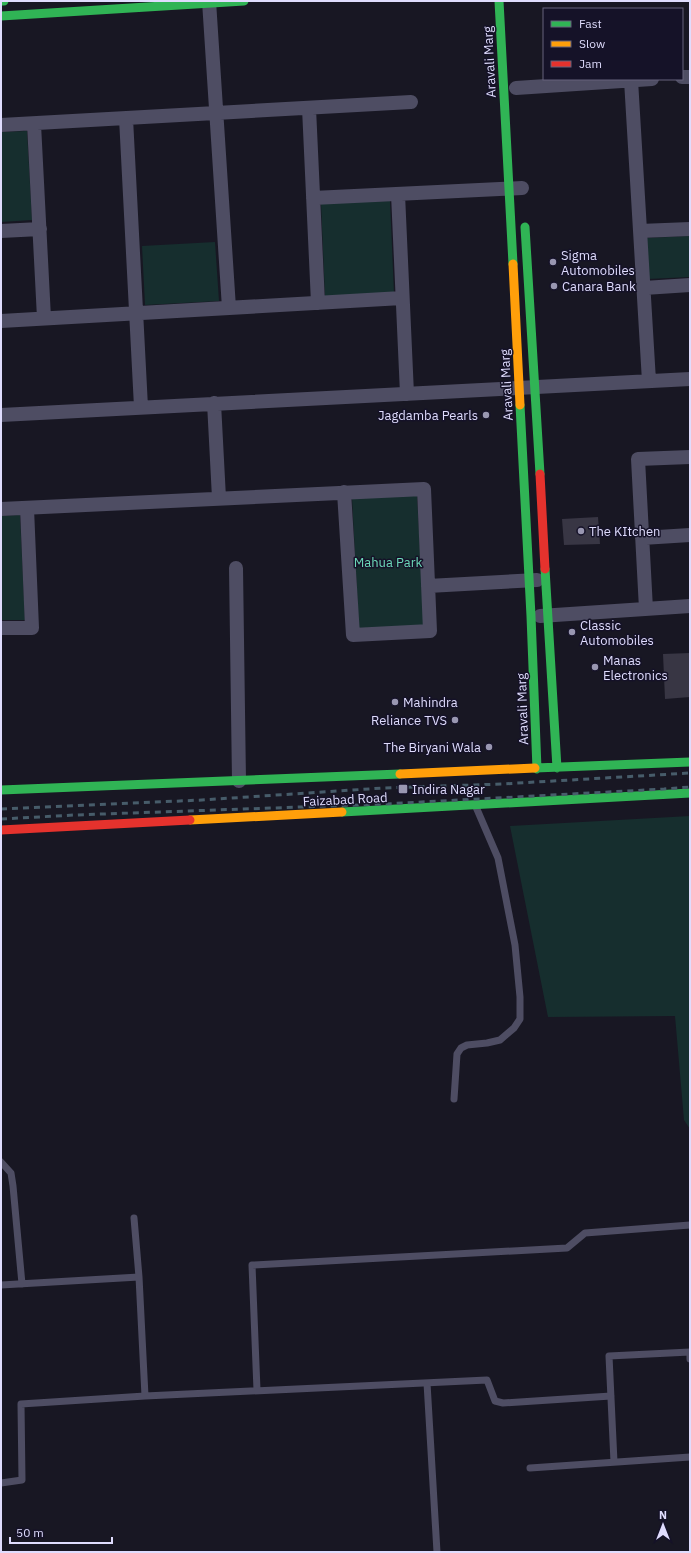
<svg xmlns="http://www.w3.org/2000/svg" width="691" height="1553" viewBox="0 0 691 1553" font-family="'IBM Plex Sans',sans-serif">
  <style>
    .green { fill: #162e2e }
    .building { fill: #383644 }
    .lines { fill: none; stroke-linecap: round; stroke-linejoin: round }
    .lane { stroke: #4e4d63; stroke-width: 7 }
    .street { stroke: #4e4d63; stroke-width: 14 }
    .fast { stroke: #30b455; stroke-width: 9 }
    .slow { stroke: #ff9f0a; stroke-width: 9 }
    .jam { stroke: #e5322d; stroke-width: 9 }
    .rail { stroke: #475c6a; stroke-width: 3; stroke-dasharray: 6 5; stroke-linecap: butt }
    .poi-dot { fill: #9997b1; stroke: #151228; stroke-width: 1.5 }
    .labels { text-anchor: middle; stroke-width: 3; stroke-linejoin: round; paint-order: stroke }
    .street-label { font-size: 13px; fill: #dfdcfd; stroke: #151228 }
    .poi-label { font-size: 13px; fill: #dfdcfd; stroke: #151228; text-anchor: start }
    .park-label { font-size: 13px; fill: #6cd9b9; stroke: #151228 }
  </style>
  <rect width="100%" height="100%" fill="#181723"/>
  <!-- green -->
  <path class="green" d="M 27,131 L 32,220 L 1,222 L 1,132 Z
    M 390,201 L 394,293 L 325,296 L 321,203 Z
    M 690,236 L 690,277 L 648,279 L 646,238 Z
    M 215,242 L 219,301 L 145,305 L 142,246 Z
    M 417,495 L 424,625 L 359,629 L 352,498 Z
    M 20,515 L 25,620 L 1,620 L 1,516 Z
    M 690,816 L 690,1129 L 684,1120 L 675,1016 L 548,1017 L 510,826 Z"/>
  <!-- building -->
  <path class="building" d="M 598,517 L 600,544 L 564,545 L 562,519 Z
    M 690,653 L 690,697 L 665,699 L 663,654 Z"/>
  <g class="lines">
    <!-- lane -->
    <path class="lane" d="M 454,1099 L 457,1054 L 461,1048 L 467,1045 L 487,1043 L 500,1040 L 514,1028 L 520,1019 L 520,997 L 515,945 L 498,858 L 476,807
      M 1,1162 L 11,1173 L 13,1186 L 22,1284
      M 139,1277 L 145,1396
      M 1,1285 L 139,1277 L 134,1218
      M 427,1383 L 437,1552
      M 257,1390 L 252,1265 L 567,1248 L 585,1233 L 690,1225
      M 614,1462 L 609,1356 L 690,1352 L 690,1359
      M 530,1468 L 690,1457
      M 1,1483 L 22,1480 L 21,1404 L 145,1396 L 487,1380 L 495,1401 L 503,1403 L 611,1396"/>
    <!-- street -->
    <path class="street" d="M 209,1 L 229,308
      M 682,77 L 690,77
      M 631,80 L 649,381
      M 516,88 L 652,79
      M 309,108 L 318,303
      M 126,118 L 141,407
      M 34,124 L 44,318
      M 1,125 L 411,102
      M 398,194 L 407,394
      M 313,198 L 522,188
      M 1,231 L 40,229
      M 640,231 L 690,229
      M 644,288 L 690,285
      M 1,321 L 402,298
      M 214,403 L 219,498
      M 1,415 L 690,379
      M 1,509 L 424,489 L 430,631 L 353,635 L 344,492
      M 642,538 L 690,535
      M 236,568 L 239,781
      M 428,586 L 537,580
      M 646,609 L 638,459 L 690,457
      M 540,616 L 690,606
      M 1,628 L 32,628 L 27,508"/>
    <!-- fast -->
    <path class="fast" d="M 1,1 L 4,1
      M 499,1 L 513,264
      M 1,16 L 244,1
      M 525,227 L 540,474
      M 520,405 L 531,616 L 537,769
      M 545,569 L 557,768
      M 535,768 L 690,762
      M 1,790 L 400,774
      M 342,812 L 690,793"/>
    <!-- slow -->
    <path class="slow" d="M 513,264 L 520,405
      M 400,774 L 535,768
      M 190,820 L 342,812"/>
    <!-- jam -->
    <path class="jam" d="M 540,474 L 545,569
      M 1,830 L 190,820"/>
    <!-- rail -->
    <path class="rail" d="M 1,809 L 202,800 L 383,788 L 502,784 L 690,773
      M 1,819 L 75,815 L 385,804 L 664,789 L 690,787"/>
  </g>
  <!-- markers -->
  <g class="poi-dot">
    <circle cx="553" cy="262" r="4"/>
    <circle cx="554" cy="286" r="4"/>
    <circle cx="486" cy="415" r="4"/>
    <circle cx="581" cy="531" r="4"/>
    <circle cx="572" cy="632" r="4"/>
    <circle cx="595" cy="667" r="4"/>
    <circle cx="395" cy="702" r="4"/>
    <circle cx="455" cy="720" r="4"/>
    <circle cx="489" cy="747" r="4"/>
    <rect x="398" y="784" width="10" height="10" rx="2"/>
  </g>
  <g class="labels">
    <!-- street labels -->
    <g class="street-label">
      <text transform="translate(489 62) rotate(-93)" y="5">Aravali Marg</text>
      <text transform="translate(506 385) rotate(-93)" y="5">Aravali Marg</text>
      <text transform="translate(522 709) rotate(-92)" y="5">Aravali Marg</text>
      <text transform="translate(345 799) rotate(-3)" y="5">Faizabad Road</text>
    </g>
    <!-- poi labels -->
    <g class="poi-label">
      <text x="561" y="260">Sigma<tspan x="561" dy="15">Automobiles</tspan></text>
      <text x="562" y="291">Canara Bank</text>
      <text x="478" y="420" text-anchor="end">Jagdamba Pearls</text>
      <text x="589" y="536">The KItchen</text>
      <text x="580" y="630">Classic<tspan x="580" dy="15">Automobiles</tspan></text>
      <text x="603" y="665">Manas<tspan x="603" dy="15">Electronics</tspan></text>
      <text x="403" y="707">Mahindra</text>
      <text x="447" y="725" text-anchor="end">Reliance TVS</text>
      <text x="481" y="752" text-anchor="end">The Biryani Wala</text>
      <text x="412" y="794">Indira Nagar</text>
    </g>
    <!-- park labels -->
    <g class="park-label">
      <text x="388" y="567">Mahua Park</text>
    </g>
  </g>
  <!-- border -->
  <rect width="691" height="1553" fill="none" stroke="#dfdcfd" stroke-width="4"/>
  <!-- legend -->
  <rect x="543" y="8" width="140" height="72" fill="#151228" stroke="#66637d"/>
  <rect x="551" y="21" width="20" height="6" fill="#30b455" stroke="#66637d"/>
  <text x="579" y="28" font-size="12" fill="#dfdcfd">Fast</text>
  <rect x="551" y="41" width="20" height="6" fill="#ff9f0a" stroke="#66637d"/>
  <text x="579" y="48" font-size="12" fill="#dfdcfd">Slow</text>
  <rect x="551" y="61" width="20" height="6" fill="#e5322d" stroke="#66637d"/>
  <text x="579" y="68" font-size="12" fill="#dfdcfd">Jam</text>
  <!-- north arrow -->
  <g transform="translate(663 1525)" stroke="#151228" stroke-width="3" paint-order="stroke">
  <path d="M0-3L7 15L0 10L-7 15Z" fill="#dfdcfd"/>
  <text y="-6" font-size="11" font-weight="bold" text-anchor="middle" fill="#dfdcfd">N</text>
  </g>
  <!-- scale -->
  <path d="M10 1537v6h102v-6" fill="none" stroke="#dfdcfd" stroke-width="2"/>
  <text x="16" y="1537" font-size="12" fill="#dfdcfd" stroke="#151228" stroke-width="3" paint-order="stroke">50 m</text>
</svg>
